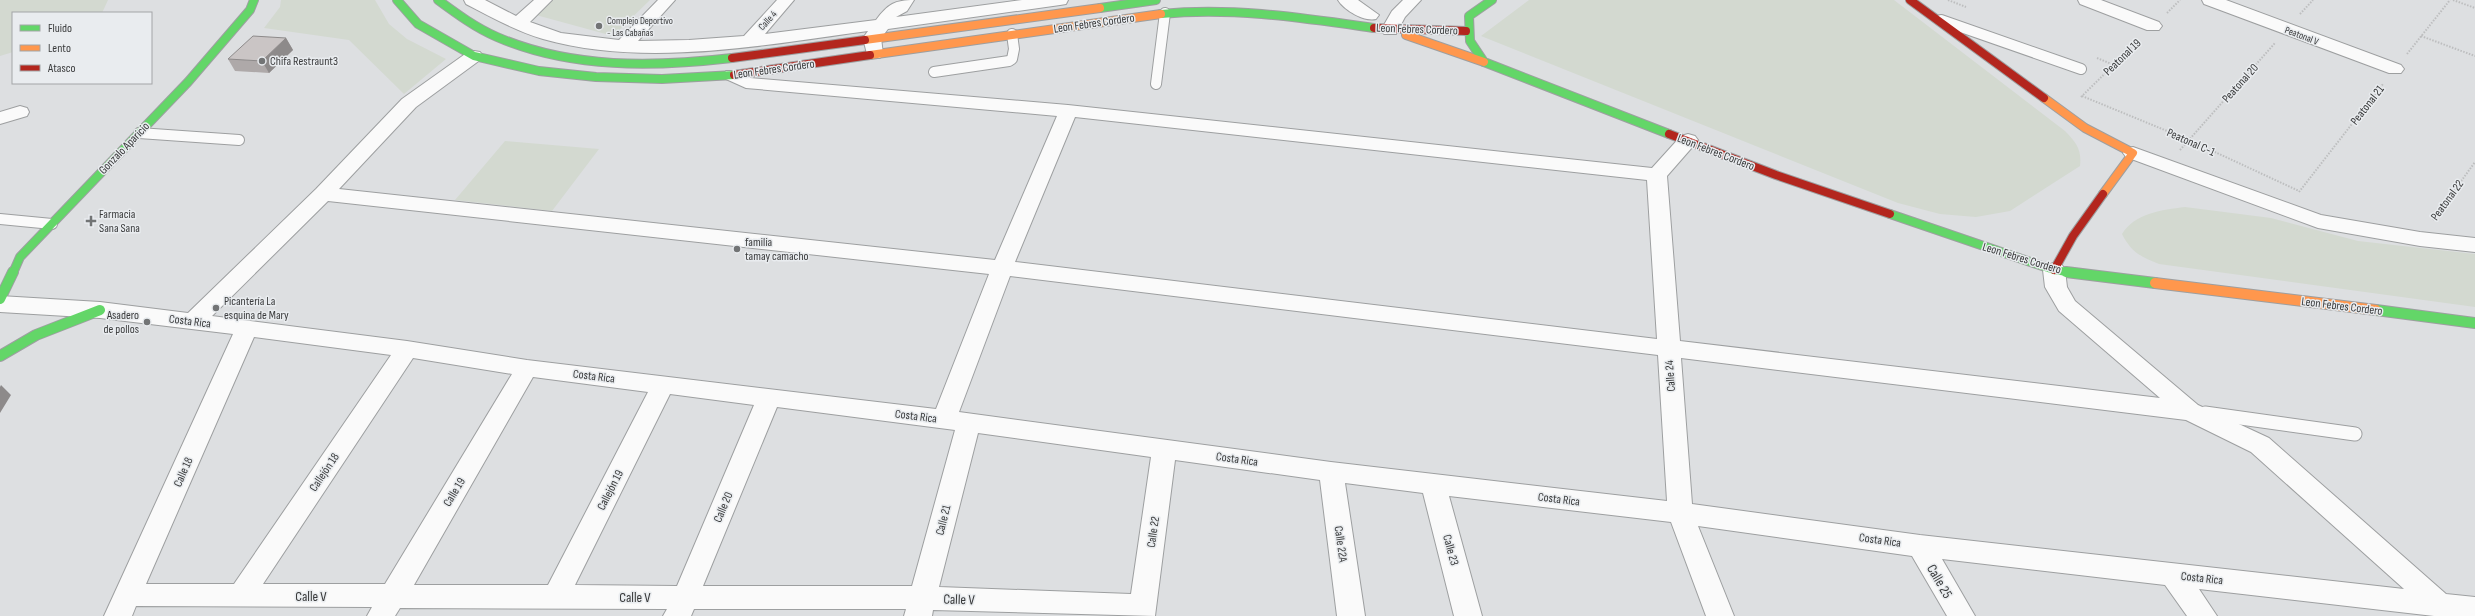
<svg xmlns="http://www.w3.org/2000/svg" width="2475" height="616" viewBox="0 0 2475 616" font-family="'Sofia Sans Condensed',sans-serif">
  <style>
    .green { fill: #d3d9d0 }
    .lines { fill: none; stroke-linecap: round; stroke-linejoin: round }
    .lane-far1-casing { stroke: #9d9fa0; stroke-width: 12 }
    .lane-casing { stroke: #9d9fa0; stroke-width: 15 }
    .street-casing { stroke: #9d9fa0; stroke-width: 2 }
    .fast-far1-casing { stroke: #9d9fa0; stroke-width: 10 }
    .fast-casing { stroke: #9d9fa0; stroke-width: 12 }
    .slow-far1-casing { stroke: #9d9fa0; stroke-width: 10 }
    .slow-casing { stroke: #9d9fa0; stroke-width: 12 }
    .jam-casing { stroke: #9d9fa0; stroke-width: 10 }
    .path { stroke: #bdbebf; stroke-width: 2; stroke-dasharray: 1.5 1.5; stroke-linecap: butt }
    .lane-far1 { stroke: #fafafa; stroke-width: 10 }
    .lane { stroke: #fafafa; stroke-width: 13 }
    .street { fill: #fafafa; fill-rule: evenodd }
    .fast-far1 { stroke: #63d668; stroke-width: 8 }
    .fast { stroke: #63d668; stroke-width: 10 }
    .slow-far1 { stroke: #ff974d; stroke-width: 8 }
    .slow { stroke: #ff974d; stroke-width: 10 }
    .jam { stroke: #b3261e; stroke-width: 8 }
    .wall { fill: #aea9a9 }
    .shaded-wall { fill: #8d8a8a }
    .building { fill: #cac5c5; stroke: #8d8a8a }
    .poi-dot { fill: #727475; stroke: #e9ecef; stroke-width: 1.5 }
    .labels { text-anchor: middle; stroke-width: 3; stroke-linejoin: round; paint-order: stroke }
    .far-poi-label { font-size: 10px; fill: #393a3b; stroke: #e9ecef; text-anchor: start }
    .far-street-label { font-size: 10px; fill: #393a3b; stroke: #e9ecef }
    .street-label { font-size: 12px; fill: #393a3b; stroke: #e9ecef }
    .poi-label { font-size: 12px; fill: #393a3b; stroke: #e9ecef; text-anchor: start }
    .near-street-label { font-size: 14px; fill: #393a3b; stroke: #e9ecef }
  </style>
  <rect width="100%" height="100%" fill="#dddfe1"/>
  <!-- green -->
  <path class="green" d="M 0,0 L 108,0 L 102,13 L 13,13 L 13,52 L 0,56 Z
    M 281,0 L 375,0 L 389,24 L 407,39 L 446,59 L 404,94 L 349,40 L 264,28 L 280,7 Z
    M 553,0 L 650,0 L 613,36 L 536,15 Z
    M 1529,0 L 1894,0 L 2065,131 C 2076,142 2082,150 2080,166 L 2010,211 L 1976,217 L 1940,214 L 1898,203 L 1481,36 Z
    M 505,141 L 599,149 L 552,211 L 455,200 Z
    M 2185,207 L 2271,218 L 2358,241 L 2475,254 L 2475,307 L 2159,264 C 2141,257 2131,252 2122,234 C 2135,213 2162,210 2185,207 Z"/>
  <g class="lines">
    <defs>
      <path id="lane-far1" d="M 1941,20 L 2081,69
        M 934,72 L 1009,61 L 1012,59 L 1014,49 L 1012,34
        M 1156,84 L 1165,13
        M 139,133 L 239,140
        M 0,219 L 52,224"/>
      <path id="lane" d="M 2205,413 L 2355,434"/>
      <path id="street" d="M 464,0 L 485,0 L 516,16 L 534,0 L 552,0 L 530,22 L 561,33 L 619,40 L 658,0 L 675,0 L 638,41 L 689,40 L 744,36 L 777,0 L 794,0 L 765,34 L 876,20 C 888,4 895,0 914,0 L 907,11 L 896,17 L 1022,0 L 1068,0 L 1066,4 L 1060,5 L 888,29 L 881,38 L 883,54 L 880,58 L 868,58 L 863,38 L 868,31 C 765,45 645,68 543,39 C 516,31 491,17 466,4 Z
        M 1338,0 L 1358,0 L 1379,15 L 1376,19 C 1364,22 1344,10 1338,0 Z
        M 1403,0 L 1421,0 L 1405,17 L 1396,34 L 1384,34 L 1381,30 L 1392,11 Z
        M 2078,0 L 2101,0 L 2159,22 L 2162,26 L 2159,30 L 2147,30 L 2080,4 Z
        M 2202,0 L 2226,0 L 2401,65 L 2404,69 L 2401,73 L 2389,73 L 2204,4 Z
        M 474,51 L 480,52 L 483,56 L 480,60 L 416,107 L 339,189 L 995,260 L 1057,116 L 746,88 L 726,79 L 723,75 L 726,71 L 738,71 L 750,78 L 1068,105 L 1652,168 L 1681,136 L 1688,134 L 1695,136 L 1698,140 L 1695,144 L 1667,176 L 1680,341 L 2160,398 L 2059,311 L 2045,287 L 2043,270 L 2046,265 L 2054,263 L 2062,265 L 2065,270 L 2067,287 L 2075,301 L 2198,405 L 2269,438 L 2446,594 L 2475,597 L 2475,616 L 2434,616 L 2199,589 L 2217,616 L 2187,616 L 2165,585 L 1942,559 L 1975,616 L 1947,616 L 1912,556 L 1698,526 L 1734,616 L 1706,616 L 1671,522 L 1449,496 L 1482,616 L 1454,616 L 1423,493 L 1345,483 L 1365,616 L 1337,616 L 1320,480 L 1175,460 L 1155,616 L 933,610 L 932,616 L 904,616 L 906,609 L 694,609 L 691,616 L 663,616 L 667,609 L 400,608 L 395,616 L 367,616 L 372,607 L 136,606 L 132,616 L 104,616 L 233,334 L 100,318 L 0,312 L 0,296 L 100,302 L 188,313 L 316,189 L 402,99 L 468,52 ZM 1075,117 L 1647,180 L 1657,339 L 1015,262 ZM 328,201 L 989,274 L 936,409 L 527,360 L 407,341 L 212,316 ZM 1010,276 L 1658,355 L 1667,501 L 1331,462 L 959,412 ZM 254,337 L 391,355 L 234,584 L 146,584 ZM 413,358 L 512,374 L 385,584 L 263,584 ZM 1681,358 L 2186,420 L 2251,452 L 2404,589 L 1920,535 L 1692,504 ZM 533,377 L 648,392 L 548,585 L 414,585 ZM 670,394 L 754,405 L 677,586 L 575,585 ZM 777,407 L 955,430 L 912,586 L 703,586 ZM 978,433 L 1151,457 L 1131,594 L 939,587 Z
        M 20,106 L 27,108 L 29,112 L 27,116 L 0,124 L 0,112 Z
        M 2133,147 L 2321,215 L 2420,232 L 2475,238 L 2475,252 L 2420,246 L 2318,228 L 2126,157 L 2123,153 L 2126,149 Z"/>
      <path id="fast-far1" d="M 397,0 L 418,24 L 474,56 L 539,71 L 596,77 L 662,79 L 734,75
        M 438,0 C 457,14 476,28 497,37 C 571,69 654,67 732,58
        M 1492,0 L 1469,16 L 1470,41 L 1484,62 L 1669,134
        M 1100,8 L 1156,0
        M 1161,14 C 1233,7 1303,18 1374,28
        M 1890,214 L 2054,270 L 2074,273
        M 13,273 L 20,257 L 188,82 L 250,10 L 254,0"/>
      <path id="fast" d="M 2066,272 L 2155,283
        M 0,299 L 13,272
        M 2376,310 L 2475,323
        M 0,356 L 36,335 L 100,310"/>
      <path id="slow-far1" d="M 1406,35 L 1484,62
        M 865,40 L 1100,8
        M 870,55 L 1161,14
        M 2044,98 L 2085,128 L 2133,153 L 2103,194"/>
      <path id="slow" d="M 2155,283 L 2376,310"/>
      <path id="jam" d="M 1910,0 L 2044,98
        M 1374,28 L 1466,31
        M 732,58 L 865,40
        M 734,75 L 870,55
        M 1669,134 L 1776,175 L 1890,214
        M 2054,270 L 2073,236 L 2103,194"/>
    </defs>
    <!-- lane-far1 casing -->
    <use href="#lane-far1" class="lane-far1-casing"/>
    <!-- lane casing -->
    <use href="#lane" class="lane-casing"/>
    <!-- street casing -->
    <use href="#street" class="street-casing"/>
    <!-- fast-far1 casing -->
    <use href="#fast-far1" class="fast-far1-casing"/>
    <!-- fast casing -->
    <use href="#fast" class="fast-casing"/>
    <!-- slow-far1 casing -->
    <use href="#slow-far1" class="slow-far1-casing"/>
    <!-- slow casing -->
    <use href="#slow" class="slow-casing"/>
    <!-- jam casing -->
    <use href="#jam" class="jam-casing"/>
    <!-- path -->
    <path class="path" d="M 1948,0 L 1966,7
      M 2453,0 L 2475,8
      M 2167,13 L 2180,0
      M 2300,14 L 2313,0
      M 2421,36 L 2475,56
      M 2407,54 L 2450,0
      M 2097,58 L 2114,65
      M 2082,96 L 2189,140 L 2299,191
      M 2081,97 L 2138,41
      M 2180,150 L 2275,43
      M 2299,192 L 2383,84
      M 2433,220 L 2475,162"/>
    <!-- lane-far1 -->
    <use href="#lane-far1" class="lane-far1"/>
    <!-- lane -->
    <use href="#lane" class="lane"/>
    <!-- street -->
    <use href="#street" class="street"/>
    <!-- fast-far1 -->
    <use href="#fast-far1" class="fast-far1"/>
    <!-- fast -->
    <use href="#fast" class="fast"/>
    <!-- slow-far1 -->
    <use href="#slow-far1" class="slow-far1"/>
    <!-- slow -->
    <use href="#slow" class="slow"/>
    <!-- jam -->
    <use href="#jam" class="jam"/>
  </g>
  <!-- wall -->
  <path class="wall" d="M 286,38 L 293,50 L 269,73 L 235,71 L 228,59 Z"/>
  <!-- shaded-wall -->
  <path class="shaded-wall" d="M 286,38 L 293,50 L 269,73 L 262,61 Z
    M 1,385 L 11,395 L 0,413 L 0,387 Z"/>
  <!-- building -->
  <path class="building" d="M 253,36 L 286,38 L 262,61 L 228,59 Z"/>
  <!-- markers -->
  <g class="poi-dot">
    <circle cx="599" cy="26" r="4"/>
    <circle cx="262" cy="61" r="4"/>
    <path d="M89 215h4v4h4v4h-4v4h-4v-4h-4v-4h4z"/>
    <circle cx="737" cy="249" r="4"/>
    <circle cx="216" cy="308" r="4"/>
    <circle cx="147" cy="322" r="4"/>
  </g>
  <g class="labels">
    <!-- far-poi labels -->
    <g class="far-poi-label">
      <text x="607" y="24">Complejo Deportivo<tspan x="607" dy="12">- Las Cabañas</tspan></text>
    </g>
    <!-- far-street labels -->
    <g class="far-street-label">
      <text transform="translate(767 20) rotate(-48)" y="4">Calle 4</text>
      <text transform="translate(2302 35) rotate(21)" y="4">Peatonal V</text>
    </g>
    <!-- street labels -->
    <g class="street-label">
      <text transform="translate(1094 23) rotate(-8)" y="4">Leon Febres Cordero</text>
      <text transform="translate(1417 29) rotate(2)" y="4">Leon Febres Cordero</text>
      <text transform="translate(2122 57) rotate(-44)" y="4">Peatonal 19</text>
      <text transform="translate(774 69) rotate(-8)" y="4">Leon Febres Cordero</text>
      <text transform="translate(2240 83) rotate(-48)" y="4">Peatonal 20</text>
      <text transform="translate(2367 105) rotate(-52)" y="4">Peatonal 21</text>
      <text transform="translate(2191 142) rotate(24)" y="4">Peatonal C-1</text>
      <text transform="translate(124 148) rotate(-46)" y="4">Gonzalo Aparicio</text>
      <text transform="translate(1716 152) rotate(21)" y="4">Leon Febres Cordero</text>
      <text transform="translate(2447 200) rotate(-54)" y="4">Peatonal 22</text>
      <text transform="translate(2022 258) rotate(17)" y="4">Leon Febres Cordero</text>
      <text transform="translate(2342 306) rotate(7)" y="4">Leon Febres Cordero</text>
      <text transform="translate(190 321) rotate(7)" y="4">Costa Rica</text>
      <text transform="translate(594 376) rotate(7)" y="4">Costa Rica</text>
      <text transform="translate(1670 376) rotate(-94)" y="4">Calle 24</text>
      <text transform="translate(916 416) rotate(7)" y="4">Costa Rica</text>
      <text transform="translate(1237 459) rotate(8)" y="4">Costa Rica</text>
      <text transform="translate(183 472) rotate(-66)" y="4">Calle 18</text>
      <text transform="translate(324 472) rotate(-56)" y="4">Callejón 18</text>
      <text transform="translate(610 490) rotate(-63)" y="4">Callejón 19</text>
      <text transform="translate(454 492) rotate(-59)" y="4">Calle 19</text>
      <text transform="translate(1559 499) rotate(7)" y="4">Costa Rica</text>
      <text transform="translate(723 507) rotate(-67)" y="4">Calle 20</text>
      <text transform="translate(943 520) rotate(-76)" y="4">Calle 21</text>
      <text transform="translate(1153 532) rotate(-82)" y="4">Calle 22</text>
      <text transform="translate(1880 540) rotate(8)" y="4">Costa Rica</text>
      <text transform="translate(1341 544) rotate(82)" y="4">Calle 22A</text>
      <text transform="translate(1451 550) rotate(75)" y="4">Calle 23</text>
      <text transform="translate(2202 578) rotate(6)" y="4">Costa Rica</text>
    </g>
    <!-- poi labels -->
    <g class="poi-label">
      <text x="270" y="65">Chifa Restraunt3</text>
      <text x="99" y="218">Farmacia<tspan x="99" dy="14">Sana Sana</tspan></text>
      <text x="745" y="246">familia<tspan x="745" dy="14">tamay camacho</tspan></text>
      <text x="224" y="305">Picantería La<tspan x="224" dy="14">esquina de Mary</tspan></text>
      <text x="139" y="319" text-anchor="end">Asadero<tspan x="139" dy="14">de pollos</tspan></text>
    </g>
    <!-- near-street labels -->
    <g class="near-street-label">
      <text transform="translate(1940 581) rotate(60)" y="5">Calle 25</text>
      <text x="311" y="601">Calle V</text>
      <text x="635" y="602">Calle V</text>
      <text transform="translate(959 599) rotate(2)" y="5">Calle V</text>
    </g>
  </g>
  <!-- legend -->
  <rect x="12" y="12" width="140" height="72" fill="#e9ecef" stroke="#a3a5a7"/>
  <rect x="20" y="25" width="20" height="6" fill="#63d668" stroke="#a3a5a7"/>
  <text x="48" y="32" font-size="12" fill="#393a3b">Fluido</text>
  <rect x="20" y="45" width="20" height="6" fill="#ff974d" stroke="#a3a5a7"/>
  <text x="48" y="52" font-size="12" fill="#393a3b">Lento</text>
  <rect x="20" y="65" width="20" height="6" fill="#b3261e" stroke="#a3a5a7"/>
  <text x="48" y="72" font-size="12" fill="#393a3b">Atasco</text>
</svg>
